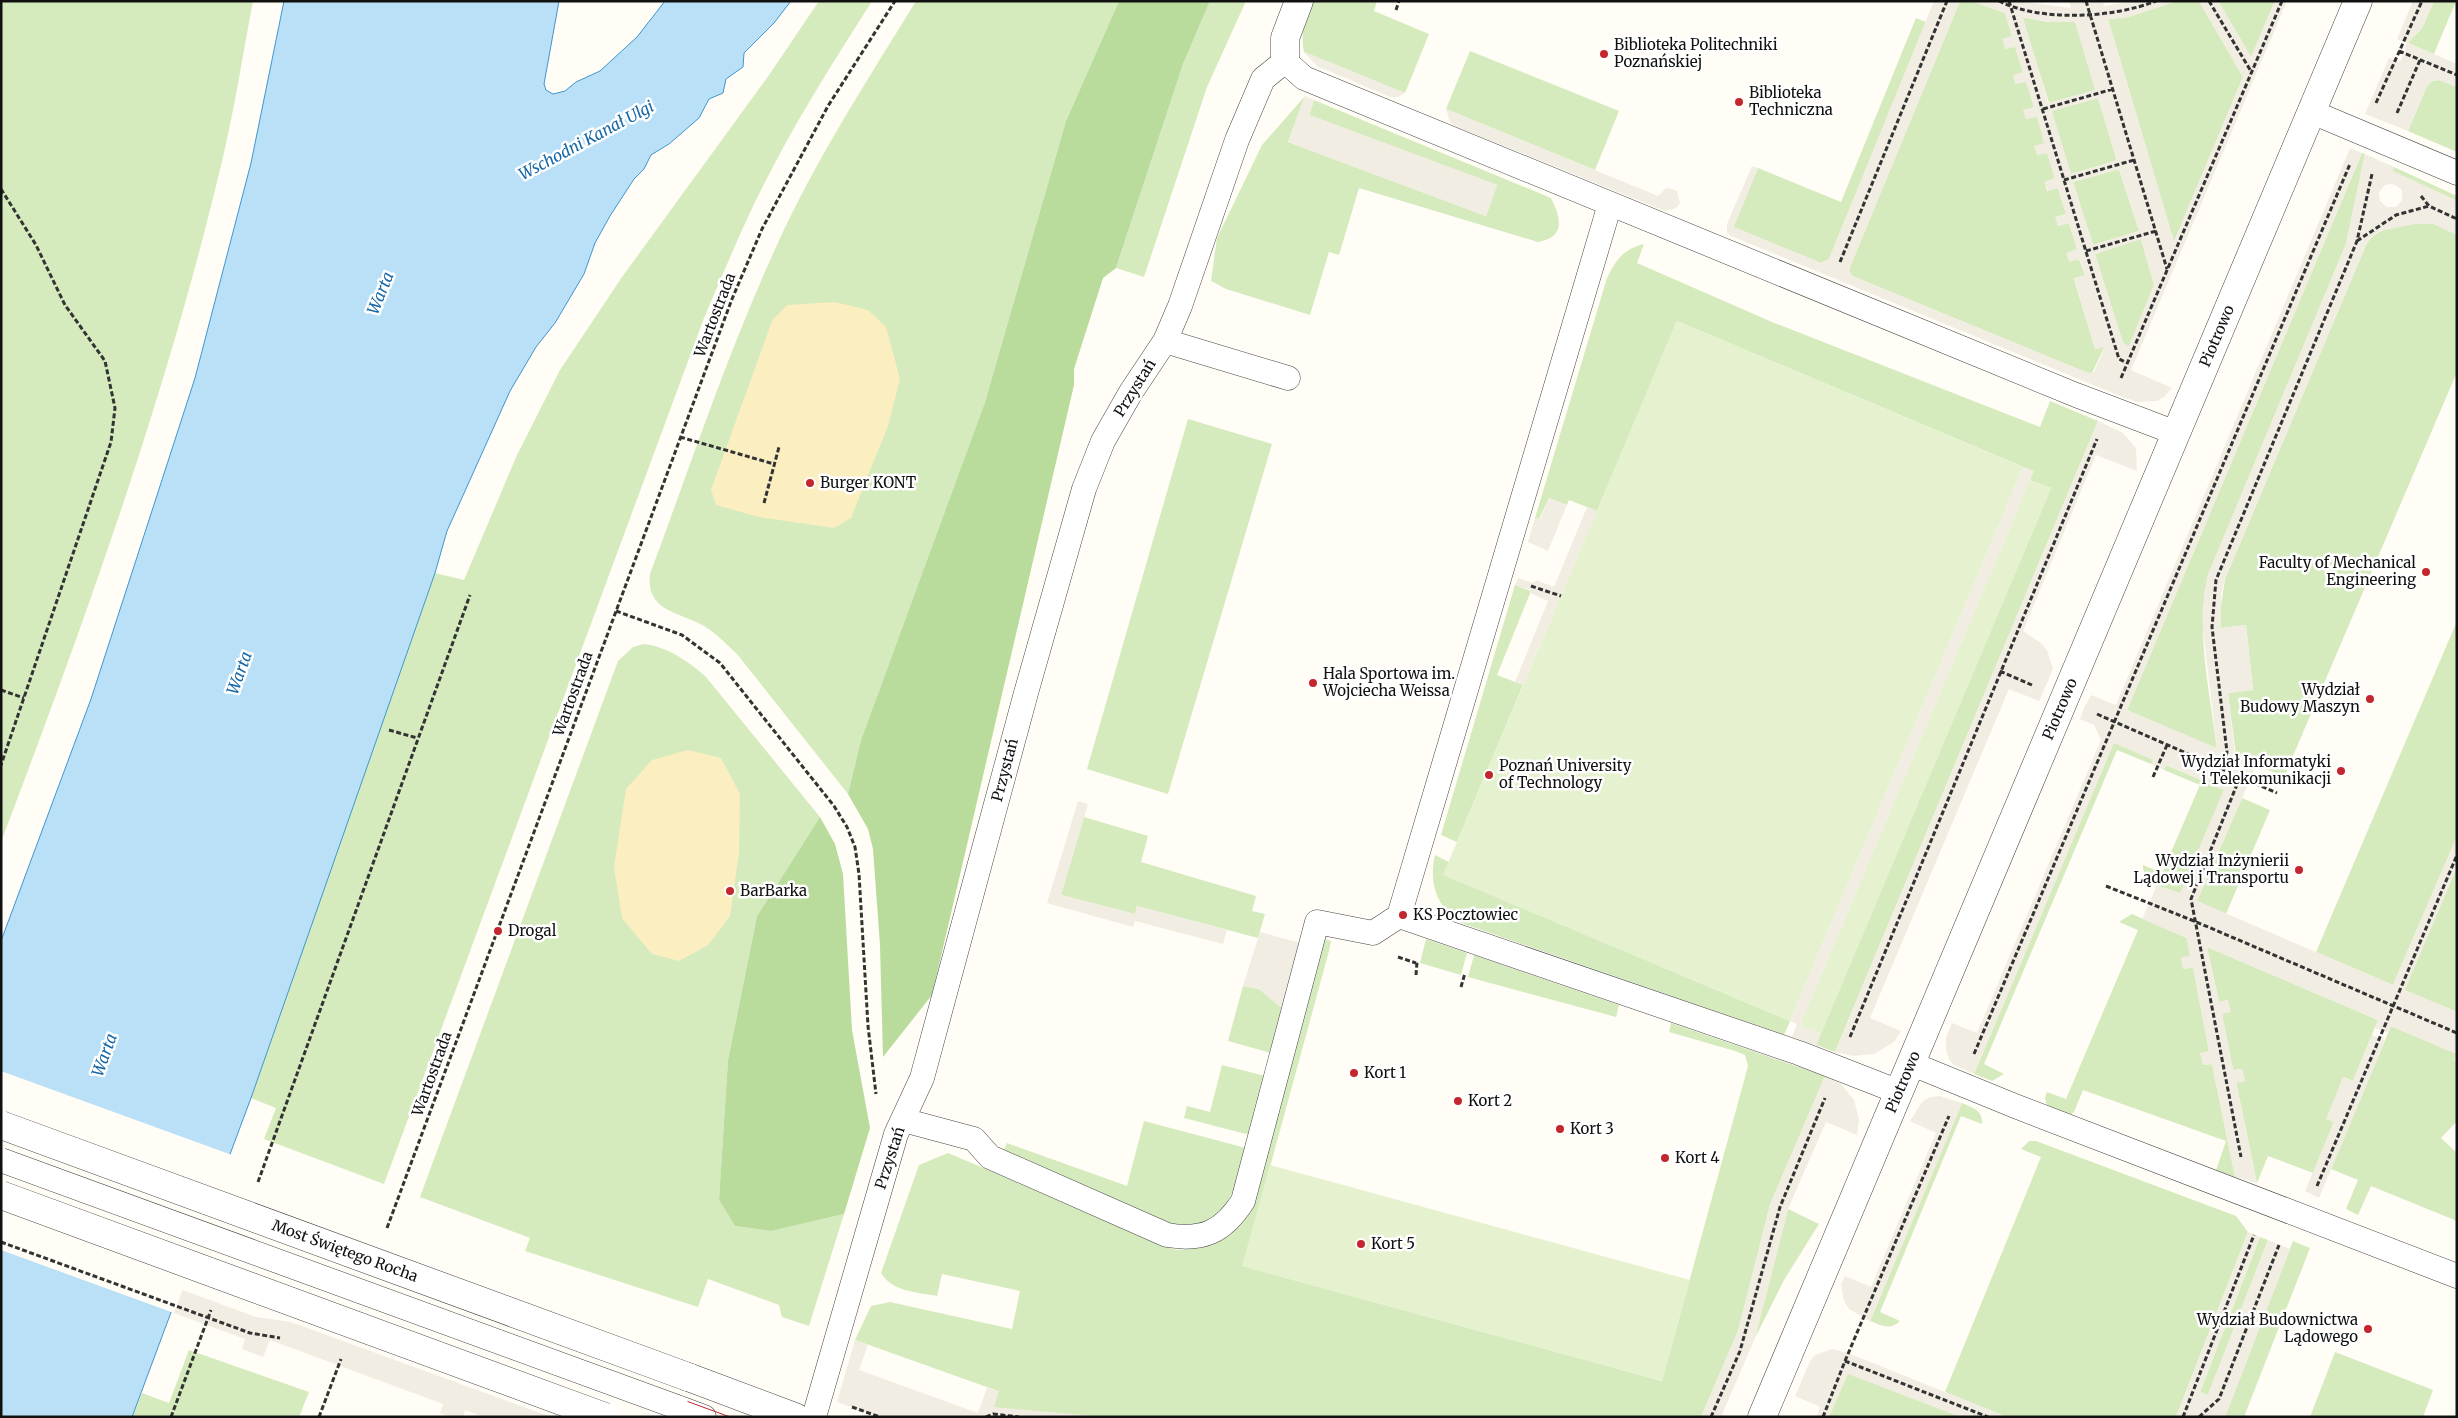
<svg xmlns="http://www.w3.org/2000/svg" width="2458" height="1418" viewBox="0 0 2458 1418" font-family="Merriweather,serif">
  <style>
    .green { fill: #d5ebbd }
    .forest { fill: #b9dc9c }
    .sand { fill: #fbeec1 }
    .pitch { fill: #e6f2cf }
    .plaza { fill: #f1ede2; fill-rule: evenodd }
    .water { fill: #b9e0f7; stroke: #3f96cf }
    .pier { fill: #fffdf5 }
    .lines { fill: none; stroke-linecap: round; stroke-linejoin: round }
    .service-casing { stroke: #444; stroke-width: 25 }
    .minor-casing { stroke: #444; stroke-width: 29 }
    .path { stroke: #333; stroke-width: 3; stroke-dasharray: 5 2.5; stroke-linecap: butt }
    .service { stroke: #fff; stroke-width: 24 }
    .minor { stroke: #fff; stroke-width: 28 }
    .tram { stroke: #c4262e; stroke-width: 1 }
    .service-bridge-casing { stroke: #444; stroke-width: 25; stroke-linecap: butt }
    .minor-bridge-casing { stroke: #444; stroke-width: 29; stroke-linecap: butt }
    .tertiary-bridge-casing { stroke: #444; stroke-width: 29; stroke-linecap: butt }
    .path-bridge { stroke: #333; stroke-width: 3; stroke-dasharray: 5 2.5; stroke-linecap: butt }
    .service-bridge { stroke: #fff; stroke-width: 24 }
    .minor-bridge { stroke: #fff; stroke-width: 28 }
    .tertiary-bridge { stroke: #fff; stroke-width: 28 }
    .poi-dot { fill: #c4262e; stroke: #fff; stroke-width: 2 }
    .labels { text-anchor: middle; stroke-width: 5; stroke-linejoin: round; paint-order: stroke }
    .poi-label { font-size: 15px; fill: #111; stroke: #fff; text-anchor: start }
    .street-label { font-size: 15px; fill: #111; stroke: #fff }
    .water-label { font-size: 16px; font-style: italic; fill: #1768a6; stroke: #fff }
  </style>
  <rect width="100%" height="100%" fill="#fffdf5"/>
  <!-- green -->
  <path class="green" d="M 3,1 L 253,1 C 243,53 235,106 223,157 C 168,391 86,618 1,842 L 1,6 Z
    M 819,1 L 872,1 C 838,55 803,109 774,165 C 747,215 726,267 704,318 L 384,1184 L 264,1139 L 276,1108 L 251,1098 L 435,573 L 464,580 L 517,455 L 560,370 L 622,277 L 767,78 Z
    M 916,1 L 1119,1 L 1066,121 L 985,402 L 861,740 L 848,794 L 737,654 C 726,644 716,633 704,626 C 678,611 646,612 650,574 C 691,464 728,351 777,245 C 816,159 867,81 916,1 Z
    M 1210,1 L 1246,1 L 1207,87 L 1144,277 L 1116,268 L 1183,64 Z
    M 1313,1 L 1377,1 L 1374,11 L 1429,34 L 1405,93 L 1304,52 C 1300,33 1305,19 1313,1 Z
    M 1960,1 L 1971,1 L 2005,13 L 2012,36 L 2005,49 L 2015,46 L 2023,72 L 2015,84 L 2026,81 L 2034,107 L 2026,119 L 2037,116 L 2045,143 L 2037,155 L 2047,152 L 2055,178 L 2045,182 L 2047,191 L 2058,188 L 2066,214 L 2056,217 L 2058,226 L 2069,223 L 2077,249 L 2069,261 L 2079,259 L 2085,275 L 2074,279 L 2095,349 L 2105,346 L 2092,373 L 2088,373 L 1852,276 L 1850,272 L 1850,267 Z
    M 2177,1 L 2199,1 L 2243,77 L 2174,242 L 2108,19 L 2128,17 Z
    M 2218,1 L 2275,1 L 2251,57 Z
    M 2434,1 L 2456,1 L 2434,54 L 2408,43 L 2422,28 Z
    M 2022,17 L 2048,22 L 2075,21 L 2096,90 L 2049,103 Z
    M 1916,18 L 1926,22 L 1829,259 L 1821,263 L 1733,227 L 1758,168 L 1841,202 Z
    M 1470,51 L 1619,111 L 1595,170 L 1446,109 Z
    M 2439,80 L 2457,87 L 2457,152 L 2408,131 L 2427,86 L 2432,81 Z
    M 1305,96 L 1288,142 L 1486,216 L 1497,185 L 1309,115 L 1314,100 L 1551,198 C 1561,218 1566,237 1538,242 L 1359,188 L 1339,255 L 1329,252 L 1310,315 L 1226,289 L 1211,281 L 1217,238 L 1262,145 Z
    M 2098,98 L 2117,161 L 2071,174 L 2051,111 Z
    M 2362,153 L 2365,154 L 2346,244 L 2208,575 C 2195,631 2210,692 2217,749 L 2127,710 Z
    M 2394,167 L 2457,196 L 2457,201 L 2392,171 Z
    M 2119,169 L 2139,231 L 2093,245 L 2073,182 Z
    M 2415,224 L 2434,224 L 2457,235 L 2457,372 L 2284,777 L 2236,756 L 2228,693 L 2253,690 L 2246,625 L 2221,628 L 2220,612 L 2225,579 L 2366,245 C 2377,227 2396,226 2415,224 Z
    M 2141,239 L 2154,285 L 2129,347 L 2123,343 L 2095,254 Z
    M 1644,244 L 1637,263 L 1772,322 L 2040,427 L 2050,401 L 2098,421 L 1835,1052 L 1816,1045 L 2051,488 L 2030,480 L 2033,471 L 1677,321 L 1597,511 L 1569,500 L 1567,505 L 1549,498 L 1539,519 L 1535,518 L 1607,278 C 1616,260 1623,249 1644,244 Z
    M 1188,419 L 1272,444 L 1168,794 L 1087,769 Z
    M 1515,585 L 1531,591 L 1497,675 L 1523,685 L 1457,842 L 1441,835 Z
    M 2457,621 L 2457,836 L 2393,985 L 2316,952 Z
    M 644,644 C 668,647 688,661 706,677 L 820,817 L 757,916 L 728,1060 L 719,1200 L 735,1226 L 771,1231 L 844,1214 L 809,1326 L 782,1317 L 779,1305 L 708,1279 L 698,1307 L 525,1251 L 530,1238 L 420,1197 L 618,661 L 633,647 Z
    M 2114,742 L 2154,760 L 2151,764 L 2117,750 L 1984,1064 L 2004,1074 L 1992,1081 L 1974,1074 Z
    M 2166,765 L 2224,790 L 2180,894 C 2165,888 2142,884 2143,865 L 2162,873 L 2200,785 L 2164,770 Z
    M 2242,798 L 2270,810 L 2226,914 L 2197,901 Z
    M 1084,817 L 1148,836 L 1141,862 L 1256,896 L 1252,911 L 1265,914 L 1258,938 L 1137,906 L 1135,914 L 1061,895 Z
    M 1435,855 L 1449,862 L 1444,875 L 1790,1021 L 1784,1035 L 1464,924 C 1438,910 1428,885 1435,855 Z
    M 2457,867 L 2457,1012 L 2404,990 Z
    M 2132,914 L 2187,938 L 2190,956 L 2183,969 L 2193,967 L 2209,1051 L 2203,1065 L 2212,1064 L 2235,1177 L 2216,1170 L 2226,1141 L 2083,1090 L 2074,1112 L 2070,1115 L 2048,1109 L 2045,1098 L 2047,1092 L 2066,1099 L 2138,930 L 2119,922 Z
    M 1324,939 L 1331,941 L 1329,951 L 1243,1266 L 1662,1381 L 1748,1066 L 1745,1055 L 1735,1051 L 1669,1032 L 1671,1023 L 1825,1076 L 1770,1205 L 1738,1331 L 1701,1417 L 990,1417 L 998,1391 L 855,1340 L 871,1306 L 890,1302 L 1012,1329 L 1020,1291 L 942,1274 L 937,1296 C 917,1292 892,1292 881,1273 L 919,1165 L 948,1153 L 1176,1250 L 1190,1249 L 1219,1239 Z
    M 1426,939 L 1467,953 L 1461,975 L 1420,963 Z
    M 2207,947 L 2378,1020 L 2353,1081 L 2344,1077 L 2327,1119 L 2334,1122 L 2313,1173 L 2268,1156 L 2257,1183 L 2236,1082 L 2245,1081 L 2242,1069 L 2233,1070 L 2222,1014 L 2228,1000 L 2219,1002 Z
    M 1474,955 L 1619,1005 L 1616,1017 L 1468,977 Z
    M 1243,986 L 1259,989 L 1283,1009 L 1271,1053 L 1228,1041 Z
    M 2391,1026 L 2457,1054 L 2454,1060 L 2457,1062 L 2457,1121 L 2441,1138 L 2457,1153 L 2457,1221 L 2371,1186 L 2358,1215 L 2346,1209 L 2358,1180 L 2331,1169 Z
    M 1222,1065 L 1265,1076 L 1250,1135 L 1184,1118 L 1187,1106 L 1210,1112 Z
    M 1962,1103 C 1973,1108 1983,1110 1982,1124 L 1961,1116 L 1880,1312 L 1900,1321 C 1890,1331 1881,1325 1870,1321 Z
    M 1144,1121 L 1246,1148 C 1239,1175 1230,1221 1195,1226 C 1187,1226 1179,1225 1171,1225 L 1004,1150 L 1007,1143 L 1127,1186 Z
    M 2029,1141 L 2036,1141 L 2236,1216 L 2248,1232 L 2176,1417 L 2007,1417 L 1945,1392 L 2041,1157 L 2021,1149 Z
    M 1788,1209 L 1819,1224 L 1784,1280 L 1755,1338 Z
    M 2260,1237 L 2268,1240 L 2208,1395 L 2200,1392 Z
    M 2293,1241 L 2310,1248 L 2244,1417 L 2225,1417 Z
    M 189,1350 L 309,1392 L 299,1417 L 132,1417 L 142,1393 L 169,1403 Z
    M 2335,1352 L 2433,1390 L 2423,1417 L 2310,1417 Z
    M 1847,1373 L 1961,1417 L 1829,1417 Z"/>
  <!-- forest -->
  <path class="forest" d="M 1119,1 L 1210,1 L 1183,64 L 1116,268 L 1103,278 L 1074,369 L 1074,385 L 932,995 L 883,1057 L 880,945 L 873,849 L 868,829 L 848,794 L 861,740 L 985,402 L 1066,121 Z
    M 820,817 L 835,844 L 843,874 L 852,1030 L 870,1128 L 844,1214 L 771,1231 L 735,1226 L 719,1200 L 728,1060 L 757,916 Z"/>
  <!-- sand -->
  <path class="sand" d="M 835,302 L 868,310 L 886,327 L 900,379 L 888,426 L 851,518 L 834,528 L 759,517 L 716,505 L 711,490 L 772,321 L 787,305 Z
    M 688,750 L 721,758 L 740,794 L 739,853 L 730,916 L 708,945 L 679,961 L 652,954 L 622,918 L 614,867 L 626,789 L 652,760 Z"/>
  <!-- pitch -->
  <path class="pitch" d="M 1677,321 L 2023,467 L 1790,1021 L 1443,875 Z
    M 2030,480 L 2051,488 L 1821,1034 L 1800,1025 Z
    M 1270,1165 L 1690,1280 L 1662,1381 L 1242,1266 Z"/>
  <!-- plaza -->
  <path class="plaza" d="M 1934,1 L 1960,1 L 1850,267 L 1850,272 L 1852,276 L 2088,373 L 2094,372 L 2105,347 L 2095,349 L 2074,278 L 2085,275 L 2080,259 L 2069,262 L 2066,253 L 2077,249 L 2069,223 L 2058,226 L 2055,217 L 2066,214 L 2058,188 L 2048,191 L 2045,182 L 2055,178 L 2047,153 L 2037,155 L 2034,146 L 2044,143 L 2037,117 L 2026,119 L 2023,110 L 2034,107 L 2026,82 L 2015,84 L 2013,75 L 2023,72 L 2015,47 L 2005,49 L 2002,39 L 2012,36 L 2005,13 L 1971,1 L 2017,1 L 2071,8 L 2069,1 L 2103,1 L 2104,6 L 2134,1 L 2177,1 L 2128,17 L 2108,19 L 2174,241 L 2243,77 L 2199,1 L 2218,1 L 2251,57 L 2275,1 L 2287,1 L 2131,370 L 2172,388 L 2164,397 L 2157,401 L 2137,402 L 2120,396 L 1731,236 L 1727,233 L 1727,224 L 1752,166 L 1758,168 L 1734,227 L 1821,263 L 1829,259 ZM 2023,17 L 2048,22 L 2075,22 L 2095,90 L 2048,103 ZM 2098,98 L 2117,160 L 2071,174 L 2052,111 ZM 2119,169 L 2139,231 L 2093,245 L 2073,182 ZM 2141,239 L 2154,285 L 2129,346 L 2123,343 L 2095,254 Z
    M 2413,1 L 2434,1 L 2422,28 L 2408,43 L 2457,64 L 2457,87 L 2439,80 L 2432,81 L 2427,86 L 2408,131 L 2365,114 L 2389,58 L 2400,62 L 2404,53 L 2407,43 L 2397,39 Z
    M 1304,52 L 1405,93 L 1398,97 L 1390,97 L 1317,66 Z
    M 1305,96 L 1314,100 L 1309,115 L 1497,185 L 1486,216 L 1288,142 Z
    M 1446,109 L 1658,196 L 1666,188 L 1672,189 L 1677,191 L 1680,203 L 1676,208 L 1665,211 L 1455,126 L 1450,122 Z
    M 2350,148 L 2362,153 L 2127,710 L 2217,748 L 2203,630 L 2204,593 L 2208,575 L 2346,244 L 2365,154 L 2394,167 L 2393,171 L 2457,201 L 2457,235 L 2434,224 L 2415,224 L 2380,231 L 2371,237 L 2366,245 L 2225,579 L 2221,594 L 2221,628 L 2246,625 L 2253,690 L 2228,693 L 2235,756 L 2256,766 L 2197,901 L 2393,985 L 2457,836 L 2457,867 L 2405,990 L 2457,1012 L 2457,1062 L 2454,1060 L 2456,1054 L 2391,1026 L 2388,1033 L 2375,1028 L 2378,1020 L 2207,947 L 2219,1002 L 2228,1000 L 2231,1012 L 2222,1014 L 2233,1070 L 2242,1069 L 2245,1081 L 2236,1083 L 2257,1183 L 2235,1177 L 2212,1064 L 2203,1065 L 2200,1053 L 2209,1051 L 2193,967 L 2183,969 L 2181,957 L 2190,956 L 2187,938 L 2142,919 L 2157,885 L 2180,893 L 2224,790 L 2166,765 L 2164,770 L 2151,764 L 2153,760 L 2114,743 L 1974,1074 L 1954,1065 L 1949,1059 L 1946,1050 L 1946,1037 L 1952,1023 L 1977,1033 L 2101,740 L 2094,725 L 2080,719 L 2084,708 L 2091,695 L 2116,705 ZM 2390,184 L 2395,185 L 2402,190 L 2402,200 L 2396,207 L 2387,207 L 2380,201 L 2379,192 L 2385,185 Z
    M 2098,421 L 2123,433 L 2136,448 L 2137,471 L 2096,455 L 2023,631 L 2041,643 L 2047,650 L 2053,669 L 2039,701 L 2009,689 L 1870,1018 L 1901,1031 L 1894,1042 L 1874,1054 L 1853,1056 L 1835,1052 Z
    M 2023,467 L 2034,471 L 1800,1025 L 1821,1034 L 1816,1045 L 1792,1037 L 1797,1024 L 1790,1021 Z
    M 1549,498 L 1567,505 L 1548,551 L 1528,542 L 1535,518 L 1540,519 Z
    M 1587,507 L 1597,511 L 1523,685 L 1515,682 L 1548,601 L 1530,593 L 1531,590 L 1515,585 L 1518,578 L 1534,583 L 1536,580 L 1554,587 Z
    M 1078,801 L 1088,804 L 1061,895 L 1135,914 L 1137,906 L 1227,930 L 1223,944 L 1135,921 L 1133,927 L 1047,903 Z
    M 1260,932 L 1301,943 L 1283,1009 L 1259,989 L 1243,986 Z
    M 2372,1035 L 2385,1041 L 2319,1198 L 2305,1191 L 2334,1122 L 2326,1119 L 2343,1077 L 2353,1081 Z
    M 1825,1076 L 1841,1084 L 1854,1100 L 1859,1119 L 1857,1135 L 1826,1122 L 1788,1209 L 1755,1338 L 1721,1417 L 1701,1417 L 1738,1331 L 1770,1205 Z
    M 1940,1096 L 1962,1103 L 1870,1321 L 1849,1309 L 1844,1301 L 1841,1284 L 1845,1276 L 1871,1287 L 1936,1133 L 1910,1121 L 1922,1102 L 1930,1097 Z
    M 1,1223 L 256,1317 L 291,1322 L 551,1417 L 483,1417 L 465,1410 L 463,1417 L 450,1417 L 440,1413 L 443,1404 L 270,1340 L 263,1357 L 242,1349 L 245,1339 L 1,1250 Z
    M 2248,1232 L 2260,1237 L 2200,1392 L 2208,1395 L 2268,1240 L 2290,1249 L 2225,1417 L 2176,1417 Z
    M 855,1340 L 868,1345 L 859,1370 L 978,1413 L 987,1388 L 999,1391 L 994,1407 L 1105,1417 L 879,1417 L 837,1402 Z
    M 1832,1349 L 1848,1353 L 2007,1417 L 1961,1417 L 1848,1374 L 1829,1417 L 1817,1417 L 1820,1407 L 1795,1396 L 1810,1361 L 1815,1355 Z"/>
  <!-- water -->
  <path class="water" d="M 284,1 L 559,1 L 544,84 L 546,90 L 553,94 L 565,91 L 576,82 L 600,71 L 637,37 L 665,1 L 791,1 L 774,23 L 744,53 L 743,67 L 726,79 L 723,93 L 709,99 L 699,118 L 669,144 L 651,155 L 644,169 L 634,179 L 610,216 L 595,243 L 584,274 L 555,323 L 536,347 L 510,391 L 447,531 L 435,573 L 251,1098 L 132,1417 L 1,1417 L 1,941 L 91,699 L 195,378 L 251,163 Z"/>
  <!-- pier -->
  <path class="pier" d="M 1,1071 L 232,1155 L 174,1313 L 1,1250 Z"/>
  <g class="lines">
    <defs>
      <path id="service" d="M 2312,112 L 2457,173
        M 1610,204 L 1399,916 L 1799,1053 L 1899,1092
        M 1165,341 L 1288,378
        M 1912,1064 L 2015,1106 L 2457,1276
        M 903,1120 L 974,1139 L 990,1157 L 1167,1235 C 1203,1241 1223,1232 1243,1201 L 1317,922 L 1373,933 L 1399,916
        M 677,1407 L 704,1417
        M 814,1417 L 896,1134 L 922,1078 L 1026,693 L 1084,489 L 1103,441 L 1131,392 L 1165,341 L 1180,306 L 1237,140 L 1263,79 L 1285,61 L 1304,78 L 2076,395 L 2176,433"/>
      <path id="minor" d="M 1285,61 L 1285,38 L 1299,1
        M 688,1377 L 795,1417
        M 1762,1417 L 2358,1"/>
    </defs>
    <!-- service casing -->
    <use href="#service" class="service-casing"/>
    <!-- minor casing -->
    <use href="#minor" class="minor-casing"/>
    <!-- path -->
    <path class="path" d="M 1999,1 C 2040,22 2114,18 2156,1
      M 2009,1 L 2119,359 L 2127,363
      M 2086,1 L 2167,269
      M 2209,1 L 2252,73
      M 1396,10 L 1399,1
      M 2399,51 L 2457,75
      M 2376,103 L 2422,1
      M 2043,109 L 2113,89
      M 2397,113 L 2420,60
      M 2064,180 L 2134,160
      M 1,189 L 36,245 L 65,305 L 105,361 L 115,408 L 111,442 L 1,765
      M 2421,196 L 2429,206 L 2457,219
      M 2357,241 L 2396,215 L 2429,206
      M 2086,251 L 2156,231
      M 1840,262 L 1947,1
      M 2121,378 L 2282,1
      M 680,437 L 774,464
      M 764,503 L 779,447
      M 1531,586 L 1561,596
      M 616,611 L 682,635 L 720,663 L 834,806 L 847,827 L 855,847 L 859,874 L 868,1026 L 876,1094
      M 2000,671 L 2032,685
      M 1,690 L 24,698
      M 2097,714 L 2277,793
      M 389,730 L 417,738
      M 2222,770 L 2227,752 L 2212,627 L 2216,580 L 2357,241 L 2372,174
      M 2153,777 L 2167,745
      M 2240,777 L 2191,899 L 2241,1157
      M 2106,886 L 2194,921 L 2457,1033
      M 1398,957 L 1416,963
      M 1416,975 L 1417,962
      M 1461,987 L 1465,973
      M 1850,1037 L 2097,439
      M 1974,1054 L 2350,164
      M 258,1182 L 470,595
      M 2317,1186 L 2457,855
      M 387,1228 L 732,299 L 762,229 L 828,106 L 895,1
      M 1845,1361 L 1949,1116
      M 852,1407 L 880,1417
      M 171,1417 L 211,1310
      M 319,1417 L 341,1359
      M 986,1417 L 993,1414 L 1019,1417
      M 1711,1417 L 1740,1351 L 1780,1207 L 1825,1098
      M 1823,1417 L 1845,1361 L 1988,1417
      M 2183,1417 L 2254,1235
      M 2199,1417 L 2219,1399 L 2279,1245"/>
    <!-- service -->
    <use href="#service" class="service"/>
    <!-- minor -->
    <use href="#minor" class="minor"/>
    <!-- tram -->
    <path class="tram" d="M 1,1150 L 730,1417
      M 1,1171 L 672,1417"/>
    <defs>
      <path id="service-bridge" d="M 1,1160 L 677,1407"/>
      <path id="minor-bridge" d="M 1,1125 L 688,1377"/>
      <path id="tertiary-bridge" d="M 1,1195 L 605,1417"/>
    </defs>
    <!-- service-bridge casing -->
    <use href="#service-bridge" class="service-bridge-casing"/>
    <!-- minor-bridge casing -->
    <use href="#minor-bridge" class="minor-bridge-casing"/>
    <!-- tertiary-bridge casing -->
    <use href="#tertiary-bridge" class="tertiary-bridge-casing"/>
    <!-- path-bridge -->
    <path class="path-bridge" d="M 1,1242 L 250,1333 L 280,1338"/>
    <!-- service-bridge -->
    <use href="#service-bridge" class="service-bridge"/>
    <!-- minor-bridge -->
    <use href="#minor-bridge" class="minor-bridge"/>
    <!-- tertiary-bridge -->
    <use href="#tertiary-bridge" class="tertiary-bridge"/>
  </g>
  <!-- markers -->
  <g class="poi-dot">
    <circle cx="1604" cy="54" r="5"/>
    <circle cx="1739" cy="102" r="5"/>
    <circle cx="810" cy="483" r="5"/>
    <circle cx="2426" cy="572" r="5"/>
    <circle cx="1313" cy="683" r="5"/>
    <circle cx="2370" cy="699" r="5"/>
    <circle cx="2341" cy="771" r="5"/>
    <circle cx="1489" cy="775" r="5"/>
    <circle cx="2299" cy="870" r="5"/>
    <circle cx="730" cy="891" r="5"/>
    <circle cx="1403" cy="915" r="5"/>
    <circle cx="498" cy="931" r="5"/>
    <circle cx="1354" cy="1073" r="5"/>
    <circle cx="1458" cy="1101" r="5"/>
    <circle cx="1560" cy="1129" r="5"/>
    <circle cx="1665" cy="1158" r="5"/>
    <circle cx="1361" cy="1244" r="5"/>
    <circle cx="2368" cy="1329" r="5"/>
  </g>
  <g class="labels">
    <!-- poi labels -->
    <g class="poi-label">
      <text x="1614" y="50">Biblioteka Politechniki<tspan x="1614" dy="17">Poznańskiej</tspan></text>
      <text x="1749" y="98">Biblioteka<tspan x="1749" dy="17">Techniczna</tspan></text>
      <text x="820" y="488">Burger KONT</text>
      <text x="2416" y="568" text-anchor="end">Faculty of Mechanical<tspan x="2416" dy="17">Engineering</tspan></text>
      <text x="1323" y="679">Hala Sportowa im.<tspan x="1323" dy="17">Wojciecha Weissa</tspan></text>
      <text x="2360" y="695" text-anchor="end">Wydział<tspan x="2360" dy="17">Budowy Maszyn</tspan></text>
      <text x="2331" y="767" text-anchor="end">Wydział Informatyki<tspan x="2331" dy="17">i Telekomunikacji</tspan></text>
      <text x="1499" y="771">Poznań University<tspan x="1499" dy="17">of Technology</tspan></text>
      <text x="2289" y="866" text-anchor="end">Wydział Inżynierii<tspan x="2289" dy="17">Lądowej i Transportu</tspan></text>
      <text x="740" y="896">BarBarka</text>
      <text x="1413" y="920">KS Pocztowiec</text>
      <text x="508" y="936">Drogal</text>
      <text x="1364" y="1078">Kort 1</text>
      <text x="1468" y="1106">Kort 2</text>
      <text x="1570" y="1134">Kort 3</text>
      <text x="1675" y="1163">Kort 4</text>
      <text x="1371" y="1249">Kort 5</text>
      <text x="2358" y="1325" text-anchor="end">Wydział Budownictwa<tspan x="2358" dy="17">Lądowego</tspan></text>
    </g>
    <!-- street labels -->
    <g class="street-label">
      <text transform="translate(715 315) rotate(-69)" y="5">Wartostrada</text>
      <text transform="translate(2217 336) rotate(-67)" y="5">Piotrowo</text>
      <text transform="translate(1135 388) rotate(-58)" y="5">Przystań</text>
      <text transform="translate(573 694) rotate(-70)" y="5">Wartostrada</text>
      <text transform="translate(2060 709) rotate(-67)" y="5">Piotrowo</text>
      <text transform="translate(1005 770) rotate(-75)" y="5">Przystań</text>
      <text transform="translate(432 1074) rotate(-70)" y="5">Wartostrada</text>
      <text transform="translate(1903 1082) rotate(-67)" y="5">Piotrowo</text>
      <text transform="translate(890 1158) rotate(-72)" y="5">Przystań</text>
      <text transform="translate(345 1251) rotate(20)" y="5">Most Świętego Rocha</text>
    </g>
    <!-- water labels -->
    <g class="water-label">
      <text transform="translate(586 140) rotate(-28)" y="6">Wschodni Kanał Ulgi</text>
      <text transform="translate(380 293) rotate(-68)" y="6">Warta</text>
      <text transform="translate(239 673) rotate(-70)" y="6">Warta</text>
      <text transform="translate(104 1055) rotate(-70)" y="6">Warta</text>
    </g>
  </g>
  <!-- border -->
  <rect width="2458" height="1418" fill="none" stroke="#111111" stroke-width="5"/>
</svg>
